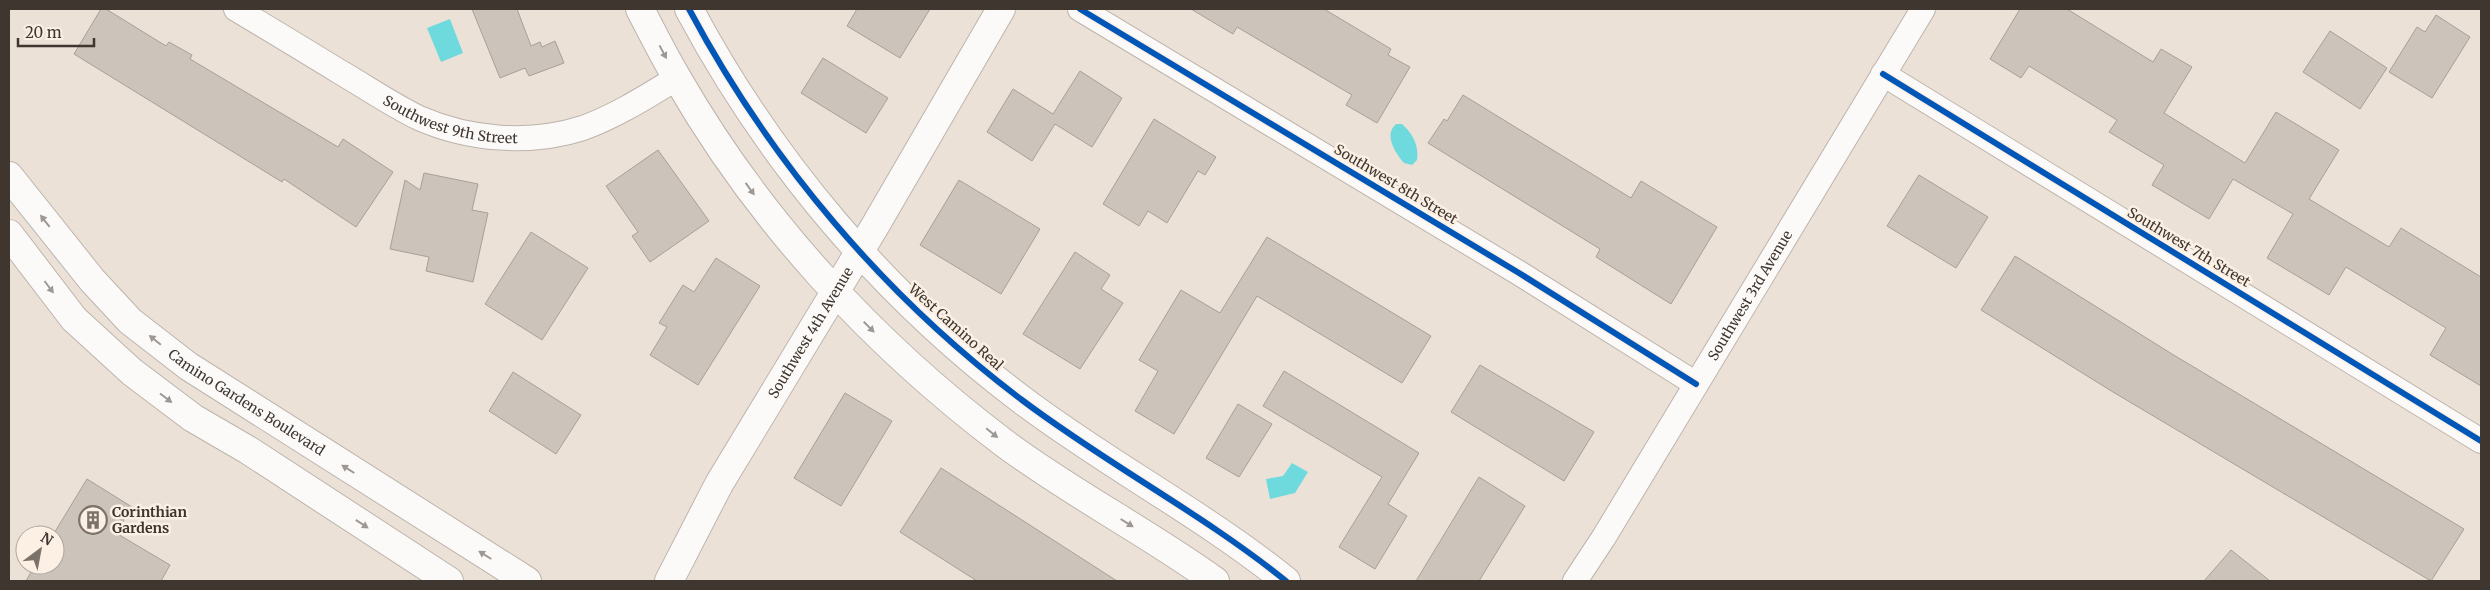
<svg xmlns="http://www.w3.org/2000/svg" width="2490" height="590" viewBox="0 0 2490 590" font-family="Merriweather,serif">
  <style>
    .water { fill: #6edadd }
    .building { fill: #ccc3ba; stroke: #a89f97 }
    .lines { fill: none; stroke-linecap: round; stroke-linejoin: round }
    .minor-casing { stroke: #bcb4ac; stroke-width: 26 }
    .tertiary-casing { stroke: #bcb4ac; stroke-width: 30 }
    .minor { stroke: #fcfaf9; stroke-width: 24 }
    .tertiary { stroke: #fcfaf9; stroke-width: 28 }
    .cycleway-casing { stroke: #fcf0e4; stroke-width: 9 }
    .cycleway { stroke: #0057b8; stroke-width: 6 }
    .oneway { fill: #9d9894 }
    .labels { text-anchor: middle; stroke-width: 5; stroke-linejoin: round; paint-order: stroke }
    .street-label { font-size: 14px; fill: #3e362f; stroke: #fcf0e4 }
    .poi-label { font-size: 14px; font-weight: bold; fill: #3e362f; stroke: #fcf0e4; text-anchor: start }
  </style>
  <rect width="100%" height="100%" fill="#ece1d7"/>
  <!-- water -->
  <path class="water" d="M 450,19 L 463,53 L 441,62 L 427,28 Z
    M 1396,124 L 1402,124 C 1413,134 1419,145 1417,160 L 1412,165 L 1404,163 C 1396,154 1383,135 1396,124 Z
    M 1292,463 L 1308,472 L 1295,493 L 1270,499 L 1266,479 L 1283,476 Z"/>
  <!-- building -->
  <path class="building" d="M 101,9 L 106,9 L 166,46 L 169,42 L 192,55 L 190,59 L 338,147 L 343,139 L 393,172 L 356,227 L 284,179 L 282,182 L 74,54 Z
    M 472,9 L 517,9 L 531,46 L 540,42 L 542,47 L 555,41 L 564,63 L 529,76 L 525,68 L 500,78 Z
    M 857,9 L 930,9 L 900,58 L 847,26 Z
    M 1191,9 L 1324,9 L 1391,49 L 1388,55 L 1410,67 L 1377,123 L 1346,105 L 1352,95 L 1237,27 L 1233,34 Z
    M 2020,9 L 2067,9 L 2153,62 L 2161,49 L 2192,67 L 2164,113 L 2245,163 L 2276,112 L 2339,150 L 2309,199 L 2389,247 L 2401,228 L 2481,277 L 2481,386 L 2430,355 L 2446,328 L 2346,267 L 2329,295 L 2267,258 L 2293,214 L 2233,179 L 2209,219 L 2152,185 L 2164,165 L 2109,132 L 2117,120 L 2029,66 L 2021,78 L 1990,59 Z
    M 2436,15 L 2470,37 L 2432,98 L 2389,72 L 2417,27 L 2425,32 Z
    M 2330,31 L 2387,68 L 2360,109 L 2303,72 Z
    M 823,58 L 888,98 L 866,133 L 801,93 Z
    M 1080,71 L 1122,98 L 1092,147 L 1055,124 L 1032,161 L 987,132 L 1013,89 L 1053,114 Z
    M 1463,95 L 1631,198 L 1641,181 L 1717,227 L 1671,304 L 1596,257 L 1600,249 L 1428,143 L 1444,119 L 1447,121 Z
    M 1154,119 L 1216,157 L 1205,175 L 1198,171 L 1167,223 L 1148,211 L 1139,226 L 1103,204 Z
    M 658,150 L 709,221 L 650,262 L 632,236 L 638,232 L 606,186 Z
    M 424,173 L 478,184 L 472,210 L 488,213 L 473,282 L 426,271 L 429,257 L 390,249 L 405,180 L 420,190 Z
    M 1919,175 L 1988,217 L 1956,268 L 1887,226 Z
    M 959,180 L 1040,229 L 1001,294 L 920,245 Z
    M 531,232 L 588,268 L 542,340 L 485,304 Z
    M 1267,237 L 1431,336 L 1402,383 L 1257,296 L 1174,434 L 1135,411 L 1158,371 L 1139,360 L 1181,290 L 1220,313 Z
    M 1075,252 L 1110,275 L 1101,289 L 1123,303 L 1080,369 L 1023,334 Z
    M 2015,256 L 2172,354 L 2464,529 L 2431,581 L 2113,392 L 1981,310 Z
    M 716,258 L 760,286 L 698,385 L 650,355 L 667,327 L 659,323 L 683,285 L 694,292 Z
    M 1480,365 L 1594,432 L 1564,481 L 1451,412 Z
    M 1284,371 L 1419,453 L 1388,504 L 1407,516 L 1375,569 L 1339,547 L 1382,477 L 1263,406 Z
    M 513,372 L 581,415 L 556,454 L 489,411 Z
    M 845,393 L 892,421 L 841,506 L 794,478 Z
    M 1238,404 L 1272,424 L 1239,477 L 1206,458 Z
    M 941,468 L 1117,581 L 977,581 L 900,532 Z
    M 1479,477 L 1525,506 L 1479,581 L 1416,581 Z
    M 87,479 L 132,507 L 116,533 L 170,565 L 161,581 L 26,581 L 35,565 L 55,565 L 55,535 L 53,535 Z
    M 2231,550 L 2270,581 L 2204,581 Z"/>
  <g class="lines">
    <defs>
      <g id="minor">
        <path id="s1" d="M 236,9 C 271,30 306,51 340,72 C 366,87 392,105 419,118 C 469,140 530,145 583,128 C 616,116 646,97 677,78"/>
        <path d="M 1080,9 L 1519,273 L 1696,384"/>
        <path d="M 1883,74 L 2481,441"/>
        <path id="s2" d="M 1575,581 L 1604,537 L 1923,9"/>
      </g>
      <g id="tertiary">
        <path d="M 640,9 C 652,32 664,56 677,78 C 759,221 873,344 1004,443 C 1071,493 1147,532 1215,581"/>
        <path d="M 689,9 C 770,161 884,296 1022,400 C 1108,465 1203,514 1286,581"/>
        <path id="s3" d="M 9,176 L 92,280 L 130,321 L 188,366 L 527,581"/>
        <path d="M 9,234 L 74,319 L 132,372 L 193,418 L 248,450 L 449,581"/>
        <path id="s4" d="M 669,581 L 719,484 L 875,226 L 1001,9"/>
      </g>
    </defs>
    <!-- minor casing -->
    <use href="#minor" class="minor-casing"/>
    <!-- tertiary casing -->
    <use href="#tertiary" class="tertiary-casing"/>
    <!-- minor -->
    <use href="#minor" class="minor"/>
    <!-- tertiary -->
    <use href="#tertiary" class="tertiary"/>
    <defs>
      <path id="cycleway" d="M 689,9 C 770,161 884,296 1022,400 C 1108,465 1203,514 1286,581
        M 1080,9 L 1519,273 L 1696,384
        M 1883,74 L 2481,441"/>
    </defs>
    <!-- cycleway casing -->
    <use href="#cycleway" class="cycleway-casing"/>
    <!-- cycleway -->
    <use href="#cycleway" class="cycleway"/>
  </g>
  <!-- one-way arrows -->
  <defs><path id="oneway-solid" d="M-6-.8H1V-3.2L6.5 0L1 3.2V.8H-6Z" transform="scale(1.25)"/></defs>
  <g class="oneway">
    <use href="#oneway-solid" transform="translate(663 52) rotate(62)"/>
    <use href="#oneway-solid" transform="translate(750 189) rotate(54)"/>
    <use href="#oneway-solid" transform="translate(45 221) rotate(-128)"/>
    <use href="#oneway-solid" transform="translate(49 287) rotate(53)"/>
    <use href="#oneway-solid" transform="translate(869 327) rotate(45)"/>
    <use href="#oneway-solid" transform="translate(155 340) rotate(-141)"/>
    <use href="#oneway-solid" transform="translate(166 398) rotate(37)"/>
    <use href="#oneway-solid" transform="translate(992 433) rotate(39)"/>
    <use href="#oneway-solid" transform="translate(348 469) rotate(-148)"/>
    <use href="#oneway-solid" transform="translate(1127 523) rotate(32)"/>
    <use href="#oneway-solid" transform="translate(362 524) rotate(33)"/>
    <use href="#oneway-solid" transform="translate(485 555) rotate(-148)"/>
  </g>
  <!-- icons -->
  <defs>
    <symbol id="building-ring" viewBox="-11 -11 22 22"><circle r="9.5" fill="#fcf0e4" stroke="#7b726a" stroke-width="1.5"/><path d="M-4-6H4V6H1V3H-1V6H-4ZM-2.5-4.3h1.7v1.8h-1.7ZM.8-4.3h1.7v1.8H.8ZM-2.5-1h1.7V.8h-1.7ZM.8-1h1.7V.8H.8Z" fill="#7b726a"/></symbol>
  </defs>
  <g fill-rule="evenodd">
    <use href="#building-ring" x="77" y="504" width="32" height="32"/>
  </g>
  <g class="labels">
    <!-- street labels -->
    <g class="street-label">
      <text dy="5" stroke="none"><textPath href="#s1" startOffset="244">Southwest 9th Street</textPath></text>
      <text transform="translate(1396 184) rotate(31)" y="5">Southwest 8th Street</text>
      <text transform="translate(2189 247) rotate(31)" y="5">Southwest 7th Street</text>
      <text dy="5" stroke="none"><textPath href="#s2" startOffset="335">Southwest 3rd Avenue</textPath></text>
      <text transform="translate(956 327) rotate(42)" y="5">West Camino Real</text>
      <text dy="5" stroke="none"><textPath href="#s4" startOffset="286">Southwest 4th Avenue</textPath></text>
      <text dy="5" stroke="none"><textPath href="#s3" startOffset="331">Camino Gardens Boulevard</textPath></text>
    </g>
    <!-- poi labels -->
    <g class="poi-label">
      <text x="112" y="517">Corinthian<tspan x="112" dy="16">Gardens</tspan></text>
    </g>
  </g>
  <!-- border -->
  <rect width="2490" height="590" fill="none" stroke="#3e362f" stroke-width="20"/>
  <!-- north arrow -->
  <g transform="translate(40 550) rotate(32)"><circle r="24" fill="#fcf0e4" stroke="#b0a69c"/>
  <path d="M0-4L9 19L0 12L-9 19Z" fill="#7b726a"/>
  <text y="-8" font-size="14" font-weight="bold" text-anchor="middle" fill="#3e362f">N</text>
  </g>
  <!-- scale -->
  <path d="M18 38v8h76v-8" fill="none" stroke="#3e362f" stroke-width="2.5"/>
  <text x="25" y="38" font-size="15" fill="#3e362f" stroke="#fcf0e4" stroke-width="4" paint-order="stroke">20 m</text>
</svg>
